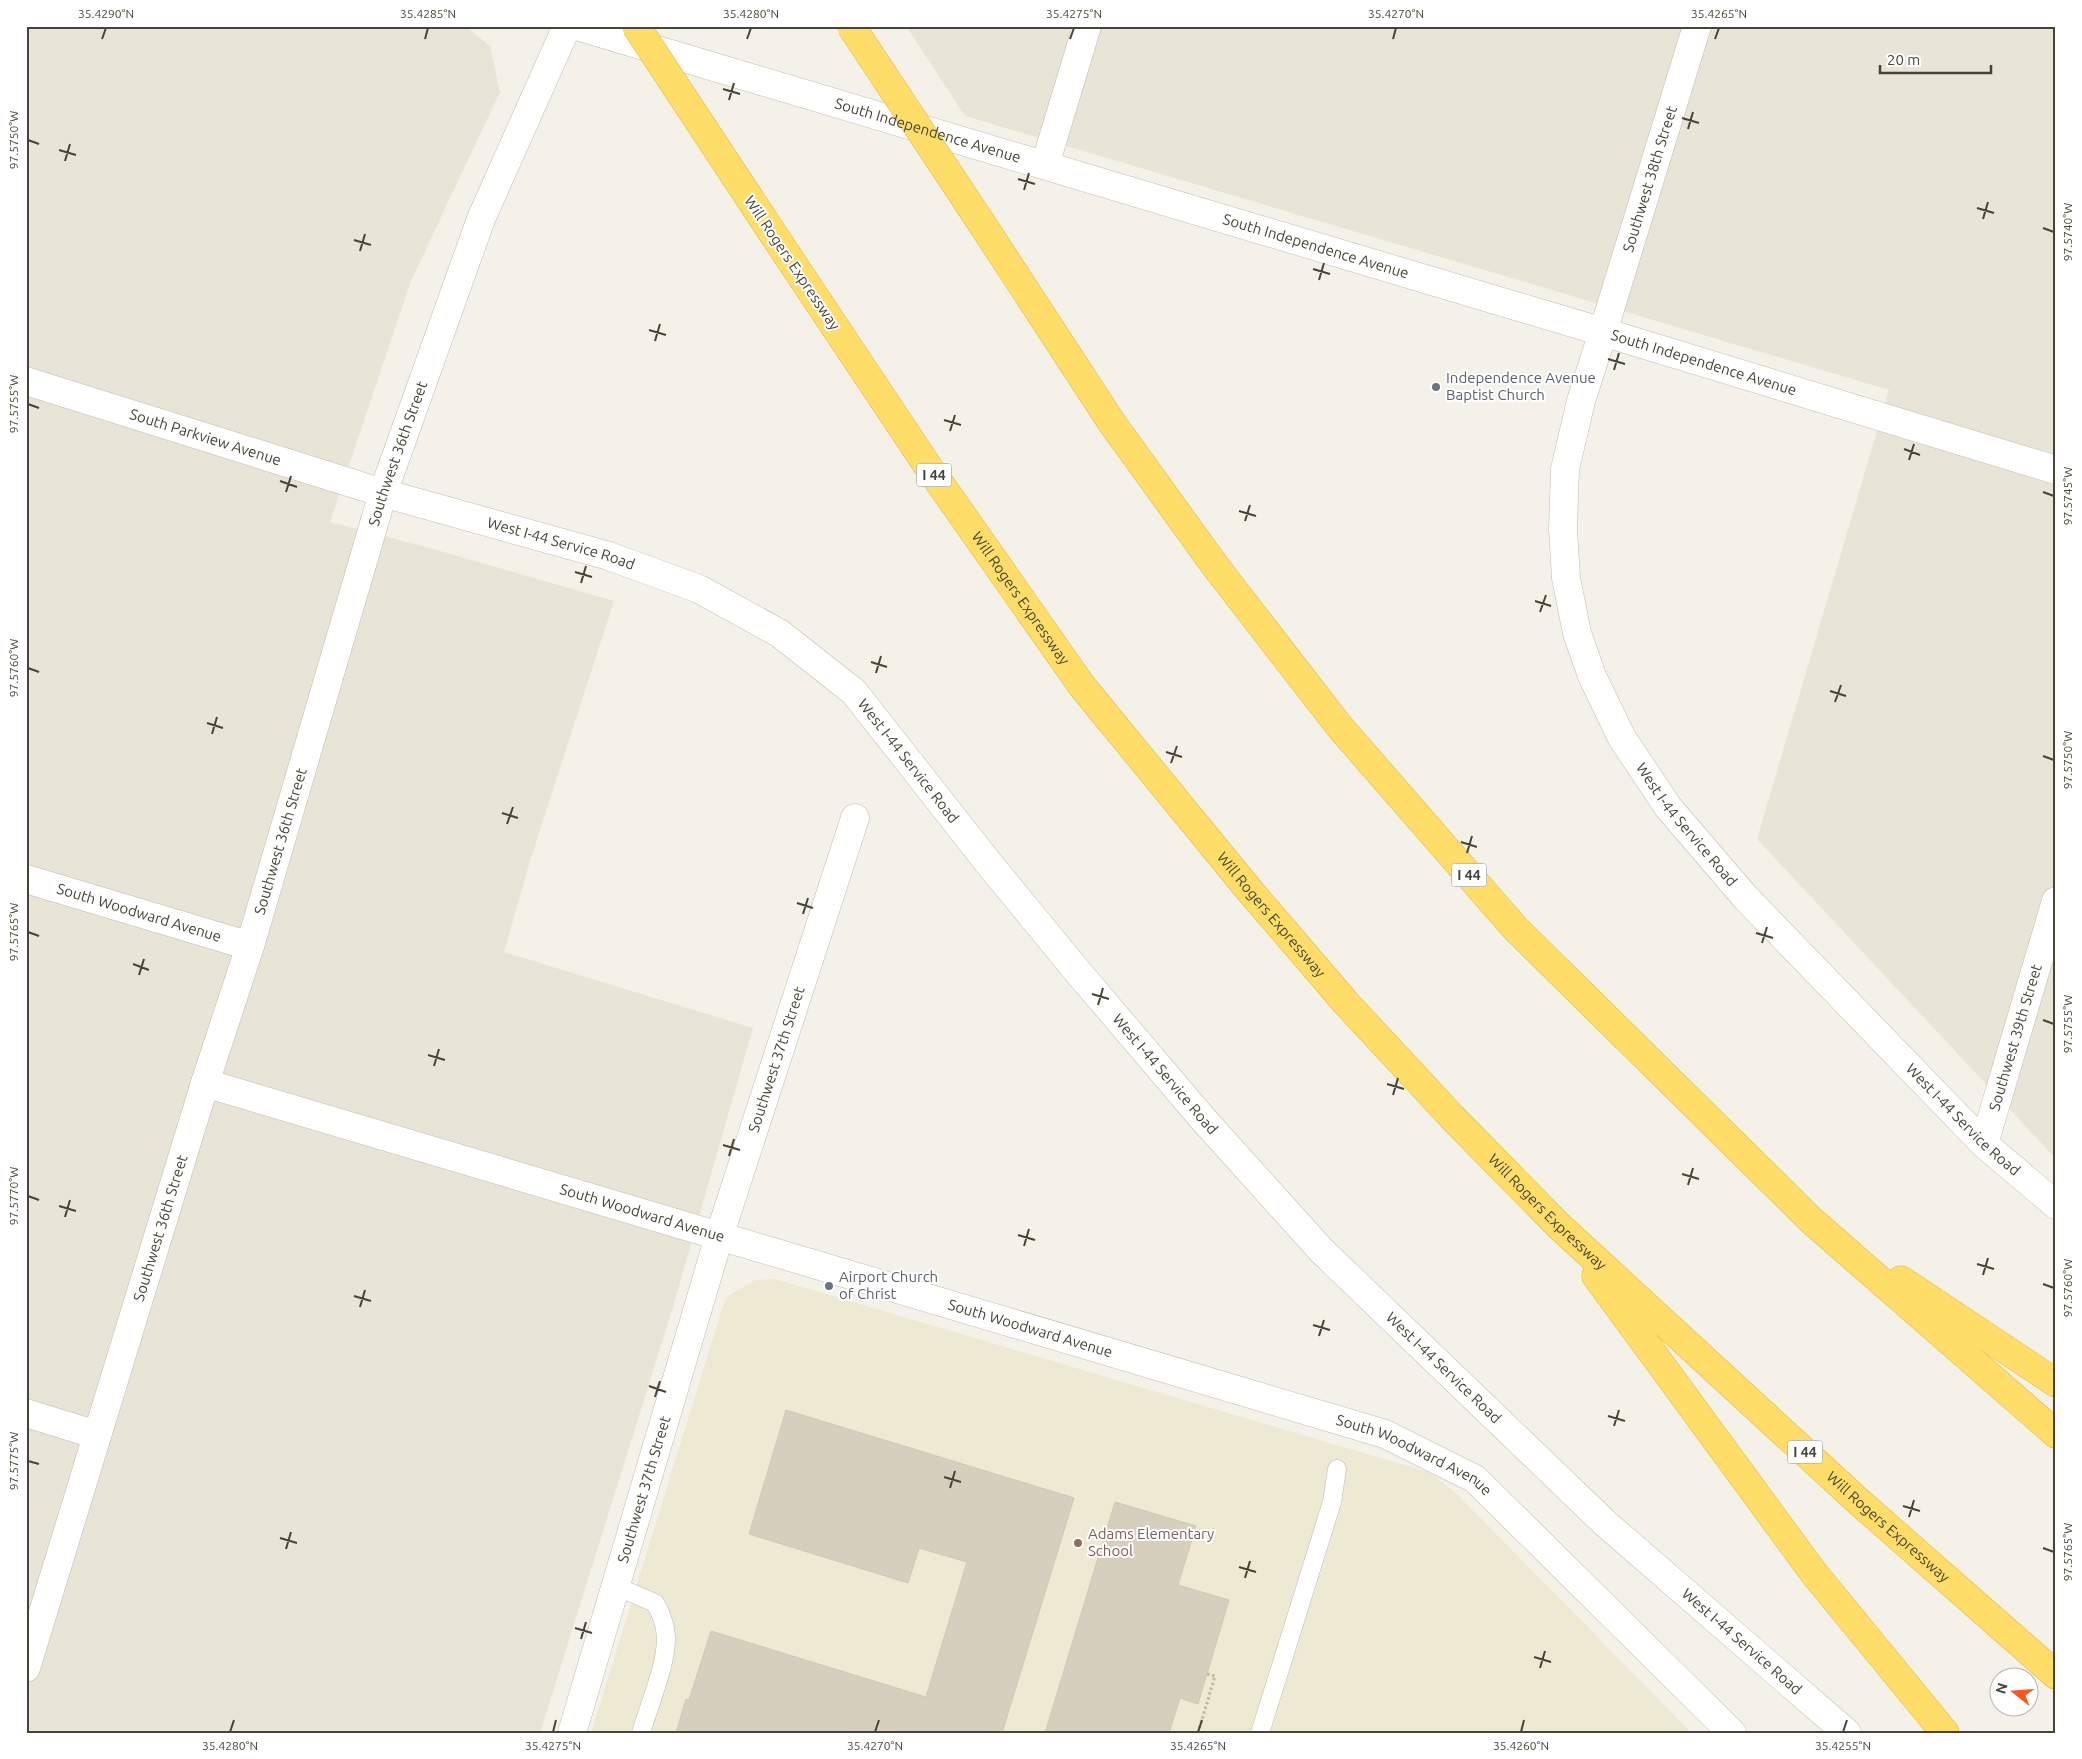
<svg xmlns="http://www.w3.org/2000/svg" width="2082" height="1759" viewBox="0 0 2082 1759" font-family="Ubuntu,sans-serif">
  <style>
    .residential { fill: #e8e4d6 }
    .education { fill: #ede9d2 }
    .building { fill: #d6cfbd; stroke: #d0c8b0 }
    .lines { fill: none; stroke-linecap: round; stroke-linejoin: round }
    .service-casing { stroke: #bfbbaa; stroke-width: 19 }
    .minor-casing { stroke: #bfbbaa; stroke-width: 29 }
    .tertiary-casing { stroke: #bfbbaa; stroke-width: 29 }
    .motorway-casing { stroke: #deb538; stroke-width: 29 }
    .path { stroke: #c1b99b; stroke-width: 3; stroke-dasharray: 2.5 2.5; stroke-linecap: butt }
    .service { stroke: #fff; stroke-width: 18 }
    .minor { stroke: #fff; stroke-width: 28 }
    .tertiary { stroke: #fff; stroke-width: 28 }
    .motorway { stroke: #fede69; stroke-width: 28 }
    .motorway-bridge-casing { stroke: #deb538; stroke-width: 29; stroke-linecap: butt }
    .motorway-bridge { stroke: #fede69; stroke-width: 28 }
    .ticks { fill: none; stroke: #474336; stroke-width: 2 }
    .worship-dot { fill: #6b7280; stroke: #fff; stroke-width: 2 }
    .education-dot { fill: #8d6e63; stroke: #fff; stroke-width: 2 }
    .labels { text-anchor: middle; stroke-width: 4; stroke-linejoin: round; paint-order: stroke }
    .shield { fill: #fff; stroke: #7e7b72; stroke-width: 1 }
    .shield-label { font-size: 14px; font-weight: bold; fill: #474336 }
    .street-label { font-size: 15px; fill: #474336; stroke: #fff }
    .worship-label { font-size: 15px; fill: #5b616d; stroke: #fff; text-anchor: start }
    .education-label { font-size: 15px; fill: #785e54; stroke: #fff; text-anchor: start }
    .neatline { fill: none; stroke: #474336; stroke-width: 2 }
    .ticks-label { font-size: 12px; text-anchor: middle; fill: #474336 }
  </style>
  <rect width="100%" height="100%" fill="#f4f2e8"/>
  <!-- residential -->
  <path class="residential" d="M 26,26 L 465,26 L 490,46 L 500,92 L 411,281 L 330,522 L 423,546 L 614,601 L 530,861 L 504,952 L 753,1028 L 673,1307 L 540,1733 L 26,1733 Z
    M 906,26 L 2056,26 L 2056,1159 L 1757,839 L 1889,390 L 965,116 Z"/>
  <!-- education -->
  <path class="education" d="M 775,1279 L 1428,1472 L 1455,1492 L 1692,1733 L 591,1733 L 723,1306 L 728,1296 L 755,1280 Z"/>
  <!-- building -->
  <path class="building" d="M 786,1410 L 1074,1498 L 1002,1733 L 676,1733 L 686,1699 L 689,1700 L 711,1631 L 926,1697 L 967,1562 L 919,1548 L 908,1583 L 749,1534 Z
    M 1115,1502 L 1196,1526 L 1178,1585 L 1229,1600 L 1198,1704 L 1180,1698 L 1169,1733 L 1045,1733 Z"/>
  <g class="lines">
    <defs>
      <path id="service" d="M 615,1586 L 655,1603 C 661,1613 665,1623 666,1636 C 667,1664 649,1705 641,1733
        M 1260,1733 L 1332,1502 L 1337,1469"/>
      <g id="minor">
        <path d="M 1045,165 L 1087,26"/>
        <path id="s1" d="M 1603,332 L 1697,26"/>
        <path id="s2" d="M 26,381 L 383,493"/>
        <path id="s3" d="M 26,879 L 250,946"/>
        <path id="s4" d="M 205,1083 L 1385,1434 L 1475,1479 L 1732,1733"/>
        <path id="s5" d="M 1984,1144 L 2056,901"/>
        <path d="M 26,1413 L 97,1435"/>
        <path id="s6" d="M 572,1733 L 719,1237 L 855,818"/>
      </g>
      <g id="tertiary">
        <path id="s7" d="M 577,26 L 1603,332 L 2056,470"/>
        <path id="s8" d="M 1603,332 L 1581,401 L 1565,469 L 1563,529 L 1566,578 L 1577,633 L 1592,676 L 1622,738 L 1668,807 L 1746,898 L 1984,1144 L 2056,1205"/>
        <path id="s9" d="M 383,493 L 609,556 L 699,589 L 779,633 L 854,692 L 990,865 L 1078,972 L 1203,1119 L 1322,1251 L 1605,1523 L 1847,1733"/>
        <path id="s10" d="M 26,1668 L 205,1083 L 250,946 L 383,493 L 481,219 L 567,26"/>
      </g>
      <g id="motorway">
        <path d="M 984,227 L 1112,423 L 1216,567 L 1339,726 L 1515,928 L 1812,1221 L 2056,1434"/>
        <path id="s11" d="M 791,261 L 927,465 L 1082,686 L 1250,891 L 1346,1003 L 1452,1117 L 1558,1225 L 1858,1501 L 2056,1675"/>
        <path d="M 1596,1276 L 1813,1572 L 1945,1733"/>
        <path d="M 1901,1280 L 2056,1383"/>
      </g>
    </defs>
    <!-- service casing -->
    <use href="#service" class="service-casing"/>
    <!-- minor casing -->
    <use href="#minor" class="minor-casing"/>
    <!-- tertiary casing -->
    <use href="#tertiary" class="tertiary-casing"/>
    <!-- motorway casing -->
    <use href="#motorway" class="motorway-casing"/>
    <!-- path -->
    <path class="path" d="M 1198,1733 L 1215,1676 L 1207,1674"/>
    <!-- service -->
    <use href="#service" class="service"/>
    <!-- minor -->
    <use href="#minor" class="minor"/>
    <!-- tertiary -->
    <use href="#tertiary" class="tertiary"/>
    <!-- motorway -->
    <use href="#motorway" class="motorway"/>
    <defs>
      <path id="motorway-bridge" d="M 636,26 L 791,261
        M 851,26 L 984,227"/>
    </defs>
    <!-- motorway-bridge casing -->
    <use href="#motorway-bridge" class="motorway-bridge-casing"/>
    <!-- motorway-bridge -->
    <use href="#motorway-bridge" class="motorway-bridge"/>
  </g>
  <!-- ticks -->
  <path class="ticks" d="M 102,39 L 106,28M 425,39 L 428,28M 747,39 L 751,28M 1070,39 L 1074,28M 1393,39 L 1396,28M 1715,39 L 1719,28M 723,89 L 740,94M 729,100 L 734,83M 1682,118 L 1699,123M 1688,129 L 1693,112M 28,140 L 39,144M 59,150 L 76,155M 65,161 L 70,144M 1018,179 L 1035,184M 1024,190 L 1029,173M 1977,208 L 1994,213M 1983,219 L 1988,202M 2043,228 L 2054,232M 354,240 L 371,245M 360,251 L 365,234M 1313,269 L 1330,274M 1319,280 L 1324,263M 649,330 L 666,335M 655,341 L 660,324M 1608,359 L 1625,364M 1614,370 L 1619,353M 28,404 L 39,408M 944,420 L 961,425M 950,431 L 955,415M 1904,449 L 1920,455M 1909,460 L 1914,444M 280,481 L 297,487M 286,492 L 291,476M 2043,492 L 2054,496M 1239,511 L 1256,516M 1245,521 L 1250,505M 575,572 L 592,577M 581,583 L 586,566M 1535,601 L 1551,606M 1540,612 L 1546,595M 871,662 L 887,667M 28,668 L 39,672M 876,673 L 881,656M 1830,691 L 1846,696M 1835,702 L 1841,685M 207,723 L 223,728M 212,734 L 217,717M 1166,752 L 1182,757M 2043,756 L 2054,760M 1171,763 L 1177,746M 502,813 L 518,818M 507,824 L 513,807M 1461,842 L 1477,847M 1467,853 L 1472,836M 797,903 L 813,908M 803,914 L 808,898M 28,932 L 39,936M 1756,933 L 1773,938M 1762,943 L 1767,927M 133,964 L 149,970M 139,975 L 144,959M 1092,994 L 1109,999M 1098,1005 L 1103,988M 2043,1020 L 2054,1024M 428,1055 L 445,1060M 434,1066 L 439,1049M 1387,1084 L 1404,1089M 1393,1095 L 1398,1078M 723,1145 L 740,1150M 729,1156 L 734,1139M 1682,1174 L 1699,1179M 1688,1185 L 1693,1168M 28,1196 L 39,1200M 59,1206 L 76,1211M 65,1217 L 70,1200M 1018,1235 L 1035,1240M 1024,1246 L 1029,1229M 1977,1264 L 1994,1269M 1983,1275 L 1988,1258M 2043,1284 L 2054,1288M 354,1296 L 371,1301M 360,1307 L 365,1290M 1313,1325 L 1330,1330M 1319,1336 L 1324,1320M 649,1386 L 666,1392M 655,1397 L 660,1381M 1608,1416 L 1625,1421M 1614,1426 L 1619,1410M 28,1461 L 39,1464M 944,1477 L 961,1482M 950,1488 L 955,1471M 1903,1506 L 1920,1511M 1909,1517 L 1914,1500M 280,1538 L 297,1543M 2043,1548 L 2054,1552M 286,1549 L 291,1532M 1239,1567 L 1256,1572M 1245,1578 L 1250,1561M 575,1628 L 592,1633M 581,1639 L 586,1622M 1534,1657 L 1551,1662M 1540,1668 L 1545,1651M 230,1732 L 234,1720M 553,1732 L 556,1720M 875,1732 L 879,1720M 1198,1732 L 1202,1720M 1521,1732 L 1524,1720M 1843,1732 L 1847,1720"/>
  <!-- markers -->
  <g class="worship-dot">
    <circle cx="1436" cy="387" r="5"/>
    <circle cx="829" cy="1286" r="5"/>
  </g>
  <circle class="education-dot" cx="1078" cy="1543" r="5"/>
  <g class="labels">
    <!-- shield labels -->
    <g class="shield">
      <rect x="916.5" y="463.5" width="35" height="23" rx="4"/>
      <rect x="1451.5" y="863.5" width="35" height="23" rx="4"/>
      <rect x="1787.5" y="1440.5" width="35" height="23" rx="4"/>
    </g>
    <g class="shield-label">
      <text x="934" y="480">I 44</text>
      <text x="1469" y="880">I 44</text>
      <text x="1805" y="1457">I 44</text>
    </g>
    <!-- street labels -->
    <g class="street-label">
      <text dy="5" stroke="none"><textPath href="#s7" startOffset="366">South Independence Avenue</textPath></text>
      <text dy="5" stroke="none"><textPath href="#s1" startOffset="160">Southwest 38th Street</textPath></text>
      <text dy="5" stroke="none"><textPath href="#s7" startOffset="771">South Independence Avenue</textPath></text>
      <text transform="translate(792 263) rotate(56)" y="5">Will Rogers Expressway</text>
      <text dy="5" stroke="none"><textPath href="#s7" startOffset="1176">South Independence Avenue</textPath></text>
      <text dy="5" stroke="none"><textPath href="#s2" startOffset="188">South Parkview Avenue</textPath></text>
      <text dy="5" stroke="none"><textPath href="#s10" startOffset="1270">Southwest 36th Street</textPath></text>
      <text dy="5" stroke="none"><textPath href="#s9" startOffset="185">West I-44 Service Road</textPath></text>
      <text dy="5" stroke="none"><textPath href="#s11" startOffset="408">Will Rogers Expressway</textPath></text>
      <text dy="5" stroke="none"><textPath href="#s9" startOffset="605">West I-44 Service Road</textPath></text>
      <text dy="5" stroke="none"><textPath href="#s8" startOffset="530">West I-44 Service Road</textPath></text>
      <text dy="5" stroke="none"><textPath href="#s10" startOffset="865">Southwest 36th Street</textPath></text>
      <text dy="5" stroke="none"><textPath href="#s3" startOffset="118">South Woodward Avenue</textPath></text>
      <text dy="5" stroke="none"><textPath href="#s11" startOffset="812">Will Rogers Expressway</textPath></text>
      <text dy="5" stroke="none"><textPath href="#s5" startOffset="111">Southwest 39th Street</textPath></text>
      <text dy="5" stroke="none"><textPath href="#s6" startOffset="704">Southwest 37th Street</textPath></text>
      <text dy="5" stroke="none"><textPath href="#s9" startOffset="1010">West I-44 Service Road</textPath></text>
      <text dy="5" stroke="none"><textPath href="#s8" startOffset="935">West I-44 Service Road</textPath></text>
      <text dy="5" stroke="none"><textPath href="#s11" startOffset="1218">Will Rogers Expressway</textPath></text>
      <text dy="5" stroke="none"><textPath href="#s4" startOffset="456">South Woodward Avenue</textPath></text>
      <text dy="5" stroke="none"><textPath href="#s10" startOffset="460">Southwest 36th Street</textPath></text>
      <text dy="5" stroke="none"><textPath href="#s4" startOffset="861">South Woodward Avenue</textPath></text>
      <text dy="5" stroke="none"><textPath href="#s9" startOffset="1415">West I-44 Service Road</textPath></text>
      <text dy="5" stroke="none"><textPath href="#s4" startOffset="1266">South Woodward Avenue</textPath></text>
      <text dy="5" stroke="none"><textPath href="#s6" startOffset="254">Southwest 37th Street</textPath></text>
      <text dy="5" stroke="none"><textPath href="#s11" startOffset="1682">Will Rogers Expressway</textPath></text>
      <text dy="5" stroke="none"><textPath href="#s9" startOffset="1820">West I-44 Service Road</textPath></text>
    </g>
    <!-- worship labels -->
    <g class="worship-label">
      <text x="1446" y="383">Independence Avenue<tspan x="1446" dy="17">Baptist Church</tspan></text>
      <text x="839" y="1282">Airport Church<tspan x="839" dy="17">of Christ</tspan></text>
    </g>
    <!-- education labels -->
    <g class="education-label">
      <text x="1088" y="1539">Adams Elementary<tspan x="1088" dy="17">School</tspan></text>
    </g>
  </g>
  <!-- border -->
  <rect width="2082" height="1759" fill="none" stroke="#ffffff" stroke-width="55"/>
  <!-- north arrow -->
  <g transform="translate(2014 1692) rotate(287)"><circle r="24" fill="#ffffff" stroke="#b5b4af"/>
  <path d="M0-4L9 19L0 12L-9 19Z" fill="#fa5619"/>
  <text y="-8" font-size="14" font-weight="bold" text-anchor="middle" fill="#474336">N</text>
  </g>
  <!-- scale -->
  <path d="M1880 65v8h111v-8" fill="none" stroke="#474336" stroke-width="2.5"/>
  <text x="1887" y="65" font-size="15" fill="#474336" stroke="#ffffff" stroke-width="4" paint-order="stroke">20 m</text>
  <rect x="28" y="28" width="2026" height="1704" class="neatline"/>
  <g class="ticks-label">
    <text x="106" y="18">35.4290°N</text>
    <text x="428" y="18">35.4285°N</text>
    <text x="751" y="18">35.4280°N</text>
    <text x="1074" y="18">35.4275°N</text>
    <text x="1396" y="18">35.4270°N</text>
    <text x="1719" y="18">35.4265°N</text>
    <text transform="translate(14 140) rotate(-90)" y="4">97.5750°W</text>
    <text transform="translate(2068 232) rotate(-90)" y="4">97.5740°W</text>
    <text transform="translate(14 404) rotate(-90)" y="4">97.5755°W</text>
    <text transform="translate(2068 496) rotate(-90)" y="4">97.5745°W</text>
    <text transform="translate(14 668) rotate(-90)" y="4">97.5760°W</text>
    <text transform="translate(2068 760) rotate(-90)" y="4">97.5750°W</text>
    <text transform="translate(14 932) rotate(-90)" y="4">97.5765°W</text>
    <text transform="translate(2068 1024) rotate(-90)" y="4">97.5755°W</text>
    <text transform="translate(14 1196) rotate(-90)" y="4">97.5770°W</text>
    <text transform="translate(2068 1288) rotate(-90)" y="4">97.5760°W</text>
    <text transform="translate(14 1461) rotate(-90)" y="4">97.5775°W</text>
    <text transform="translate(2068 1552) rotate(-90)" y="4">97.5765°W</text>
    <text x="230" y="1750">35.4280°N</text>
    <text x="553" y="1750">35.4275°N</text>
    <text x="875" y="1750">35.4270°N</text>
    <text x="1198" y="1750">35.4265°N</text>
    <text x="1521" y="1750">35.4260°N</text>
    <text x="1843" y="1750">35.4255°N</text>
  </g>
</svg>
